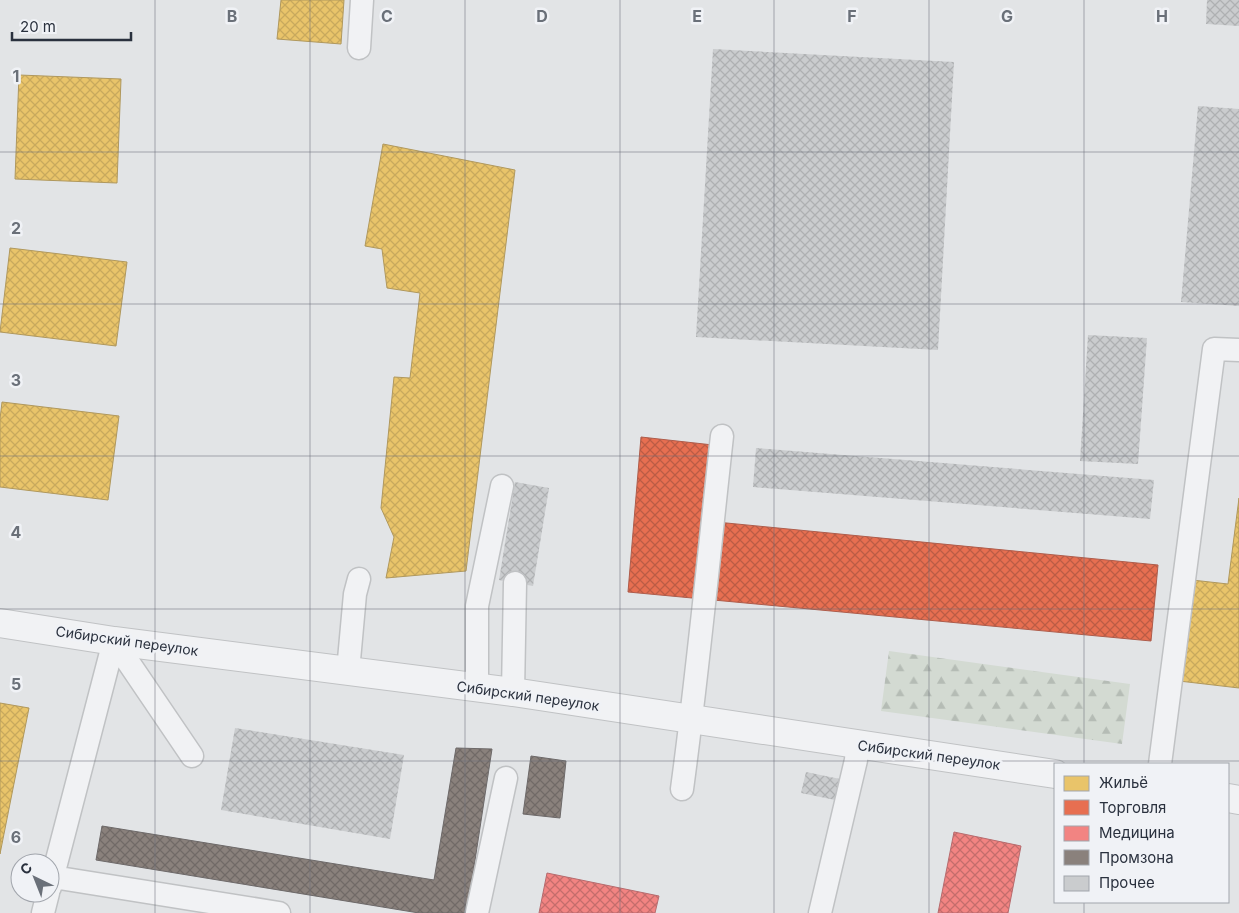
<svg xmlns="http://www.w3.org/2000/svg" width="1239" height="913" viewBox="0 0 1239 913" font-family="Inter,sans-serif">
  <style>
    .forest { fill: url(#forest-firs) }
    .homes { fill: url(#homes-cross-hatch); stroke: #b0985d }
    .shops { fill: url(#shops-cross-hatch); stroke: #ae5c4b }
    .health { fill: url(#health-cross-hatch); stroke: #b66b6e }
    .industry { fill: url(#industry-cross-hatch); stroke: #6d6969 }
    .building { fill: url(#building-cross-hatch) }
    .lines { fill: none; stroke-linecap: round; stroke-linejoin: round }
    .lane-casing { stroke: #c0c2c4; stroke-width: 25 }
    .street-casing { stroke: #c0c2c4; stroke-width: 30 }
    .lane { stroke: #f1f2f4; stroke-width: 22 }
    .street { stroke: #f1f2f4; stroke-width: 28 }
    .grid { fill: none; stroke: #6a7079; stroke-width: 1; stroke-opacity: 0.55 }
    .labels { text-anchor: middle; stroke-width: 5; stroke-linejoin: round; paint-order: stroke }
    .street-label { font-size: 14px; fill: #2a313e; stroke: #f0f2f6 }
    .grid-label { font-size: 16px; text-anchor: middle; font-weight: bold; fill: #6a7079; stroke: #f0f2f6; stroke-width: 5; stroke-linejoin: round; paint-order: stroke }
  </style>
  <defs>
    <pattern id="forest-firs" width="22" height="20" patternUnits="userSpaceOnUse" patternTransform="scale(1.25)"><rect width="22" height="20" fill="#d3dad2"/><path d="M5 1l3.5 6h-7zM16 11l3.5 6h-7z" fill="#b5bcb5"/></pattern>
    <pattern id="homes-cross-hatch" width="8" height="8" patternUnits="userSpaceOnUse" patternTransform="scale(1.25)"><rect width="8" height="8" fill="#e9c46a"/><path d="M0 0l8 8M0 8l8-8" fill="none" stroke="#c8a95d"/></pattern>
    <pattern id="shops-cross-hatch" width="8" height="8" patternUnits="userSpaceOnUse" patternTransform="scale(1.25)"><rect width="8" height="8" fill="#e76f51"/><path d="M0 0l8 8M0 8l8-8" fill="none" stroke="#bb5c45"/></pattern>
    <pattern id="health-cross-hatch" width="8" height="8" patternUnits="userSpaceOnUse" patternTransform="scale(1.25)"><rect width="8" height="8" fill="#f28482"/><path d="M0 0l8 8M0 8l8-8" fill="none" stroke="#c46d6c"/></pattern>
    <pattern id="industry-cross-hatch" width="8" height="8" patternUnits="userSpaceOnUse" patternTransform="scale(1.25)"><rect width="8" height="8" fill="#8a817c"/><path d="M0 0l8 8M0 8l8-8" fill="none" stroke="#716a67"/></pattern>
    <pattern id="building-cross-hatch" width="8" height="8" patternUnits="userSpaceOnUse" patternTransform="scale(1.25)"><rect width="8" height="8" fill="#caccce"/><path d="M0 0l8 8M0 8l8-8" fill="none" stroke="#aeb0b2"/></pattern>
  </defs>
  <rect width="100%" height="100%" fill="#e2e4e6"/>
  <!-- forest -->
  <path class="forest" d="M 889,651 L 1130,684 L 1122,744 L 881,711 Z"/>
  <!-- homes -->
  <path class="homes" d="M 281,0 L 344,0 L 341,44 L 277,39 Z
    M 19,75 L 121,79 L 117,183 L 15,179 Z
    M 383,144 L 515,170 L 466,571 L 386,578 L 394,537 L 381,508 L 394,377 L 410,378 L 420,293 L 387,288 L 382,249 L 365,246 Z
    M 10,248 L 127,262 L 116,346 L 0,332 Z
    M 2,402 L 119,416 L 108,500 L 0,487 L 0,419 Z
    M 1239,498 L 1239,688 L 1179,681 L 1192,580 L 1228,584 Z
    M 0,703 L 29,708 L 0,854 Z"/>
  <!-- shops -->
  <path class="shops" d="M 641,437 L 713,445 L 706,521 L 1158,565 L 1151,641 L 628,592 Z"/>
  <!-- health -->
  <path class="health" d="M 954,832 L 1021,846 L 1008,913 L 938,913 Z
    M 547,873 L 659,896 L 655,913 L 539,913 Z"/>
  <!-- industry -->
  <path class="industry" d="M 456,748 L 492,749 L 467,913 L 419,913 L 96,860 L 102,826 L 434,880 Z
    M 531,756 L 566,761 L 560,818 L 523,814 Z"/>
  <!-- building -->
  <path class="building" d="M 1207,0 L 1239,0 L 1239,26 L 1206,24 Z
    M 713,49 L 954,62 L 938,350 L 696,337 Z
    M 1198,106 L 1239,109 L 1239,306 L 1181,302 Z
    M 1088,335 L 1147,338 L 1138,464 L 1080,461 Z
    M 756,448 L 1154,480 L 1150,519 L 753,487 Z
    M 515,482 L 549,488 L 533,586 L 499,580 Z
    M 235,728 L 404,755 L 390,839 L 221,810 Z
    M 806,772 L 845,780 L 840,801 L 801,793 Z"/>
  <g class="lines">
    <defs>
      <path id="lane" d="M 359,48 L 362,0
        M 114,641 L 192,756
        M 348,671 L 355,594 L 359,579
        M 477,688 L 477,606 L 502,486
        M 513,692 L 515,583
        M 1160,764 L 1214,349 L 1239,350
        M 682,789 C 698,671 709,553 722,436
        M 53,877 L 279,913
        M 50,887 L 114,641
        M 43,913 L 48,893
        M 477,913 L 506,778
        M 820,913 L 856,760 L 857,744"/>
      <path id="street" d="M 0,623 L 114,641 L 513,692 L 1055,774
        M 1228,798 L 1239,800"/>
    </defs>
    <!-- lane casing -->
    <use href="#lane" class="lane-casing"/>
    <!-- street casing -->
    <use href="#street" class="street-casing"/>
    <!-- lane -->
    <use href="#lane" class="lane"/>
    <!-- street -->
    <use href="#street" class="street"/>
  </g>
  <!-- grid -->
  <path class="grid" d="M 155,0 L 155,913M 310,0 L 310,913M 465,0 L 465,913M 620,0 L 620,913M 774,0 L 774,913M 929,0 L 929,913M 1084,0 L 1084,764M 0,152 L 1239,152M 0,304 L 1239,304M 0,456 L 1239,456M 0,609 L 1239,609M 0,761 L 1239,761M 1084,902 L 1084,913"/>
  <g class="labels">
    <!-- street labels -->
    <g class="street-label">
      <text transform="translate(127 641) rotate(8)" y="5">Сибирский переулок</text>
      <text transform="translate(528 696) rotate(8)" y="5">Сибирский переулок</text>
      <text transform="translate(929 755) rotate(8)" y="5">Сибирский переулок</text>
    </g>
  </g>
  <g class="grid-label">
    <text x="232" y="22">B</text>
    <text x="387" y="22">C</text>
    <text x="542" y="22">D</text>
    <text x="697" y="22">E</text>
    <text x="852" y="22">F</text>
    <text x="1007" y="22">G</text>
    <text x="1162" y="22">H</text>
    <text x="16" y="82">1</text>
    <text x="16" y="234">2</text>
    <text x="16" y="386">3</text>
    <text x="16" y="538">4</text>
    <text x="16" y="690">5</text>
    <text x="16" y="843">6</text>
  </g>
  <!-- legend -->
  <rect x="1054" y="763" width="175" height="140" fill="#f0f2f6" stroke="#a1a5ac"/>
  <rect x="1064" y="776" width="25" height="15" fill="#e9c46a" stroke="#a1a5ac"/>
  <text x="1099" y="788" font-size="15" fill="#2a313e">Жильё</text>
  <rect x="1064" y="800" width="25" height="15" fill="#e76f51" stroke="#a1a5ac"/>
  <text x="1099" y="813" font-size="15" fill="#2a313e">Торговля</text>
  <rect x="1064" y="826" width="25" height="15" fill="#f28482" stroke="#a1a5ac"/>
  <text x="1099" y="838" font-size="15" fill="#2a313e">Медицина</text>
  <rect x="1064" y="850" width="25" height="15" fill="#8a817c" stroke="#a1a5ac"/>
  <text x="1099" y="863" font-size="15" fill="#2a313e">Промзона</text>
  <rect x="1064" y="876" width="25" height="15" fill="#caccce" stroke="#a1a5ac"/>
  <text x="1099" y="888" font-size="15" fill="#2a313e">Прочее</text>
  <!-- north arrow -->
  <g transform="translate(35 878) rotate(317)"><circle r="24" fill="#f0f2f6" stroke="#a1a5ac"/>
  <path d="M0-4L9 19L0 12L-9 19Z" fill="#6a7079"/>
  <text y="-8" font-size="14" font-weight="bold" text-anchor="middle" fill="#2a313e">С</text>
  </g>
  <!-- scale -->
  <path d="M12 32v8h119v-8" fill="none" stroke="#2a313e" stroke-width="2.5"/>
  <text x="20" y="32" font-size="15" fill="#2a313e" stroke="#f0f2f6" stroke-width="4" paint-order="stroke">20 m</text>
</svg>
